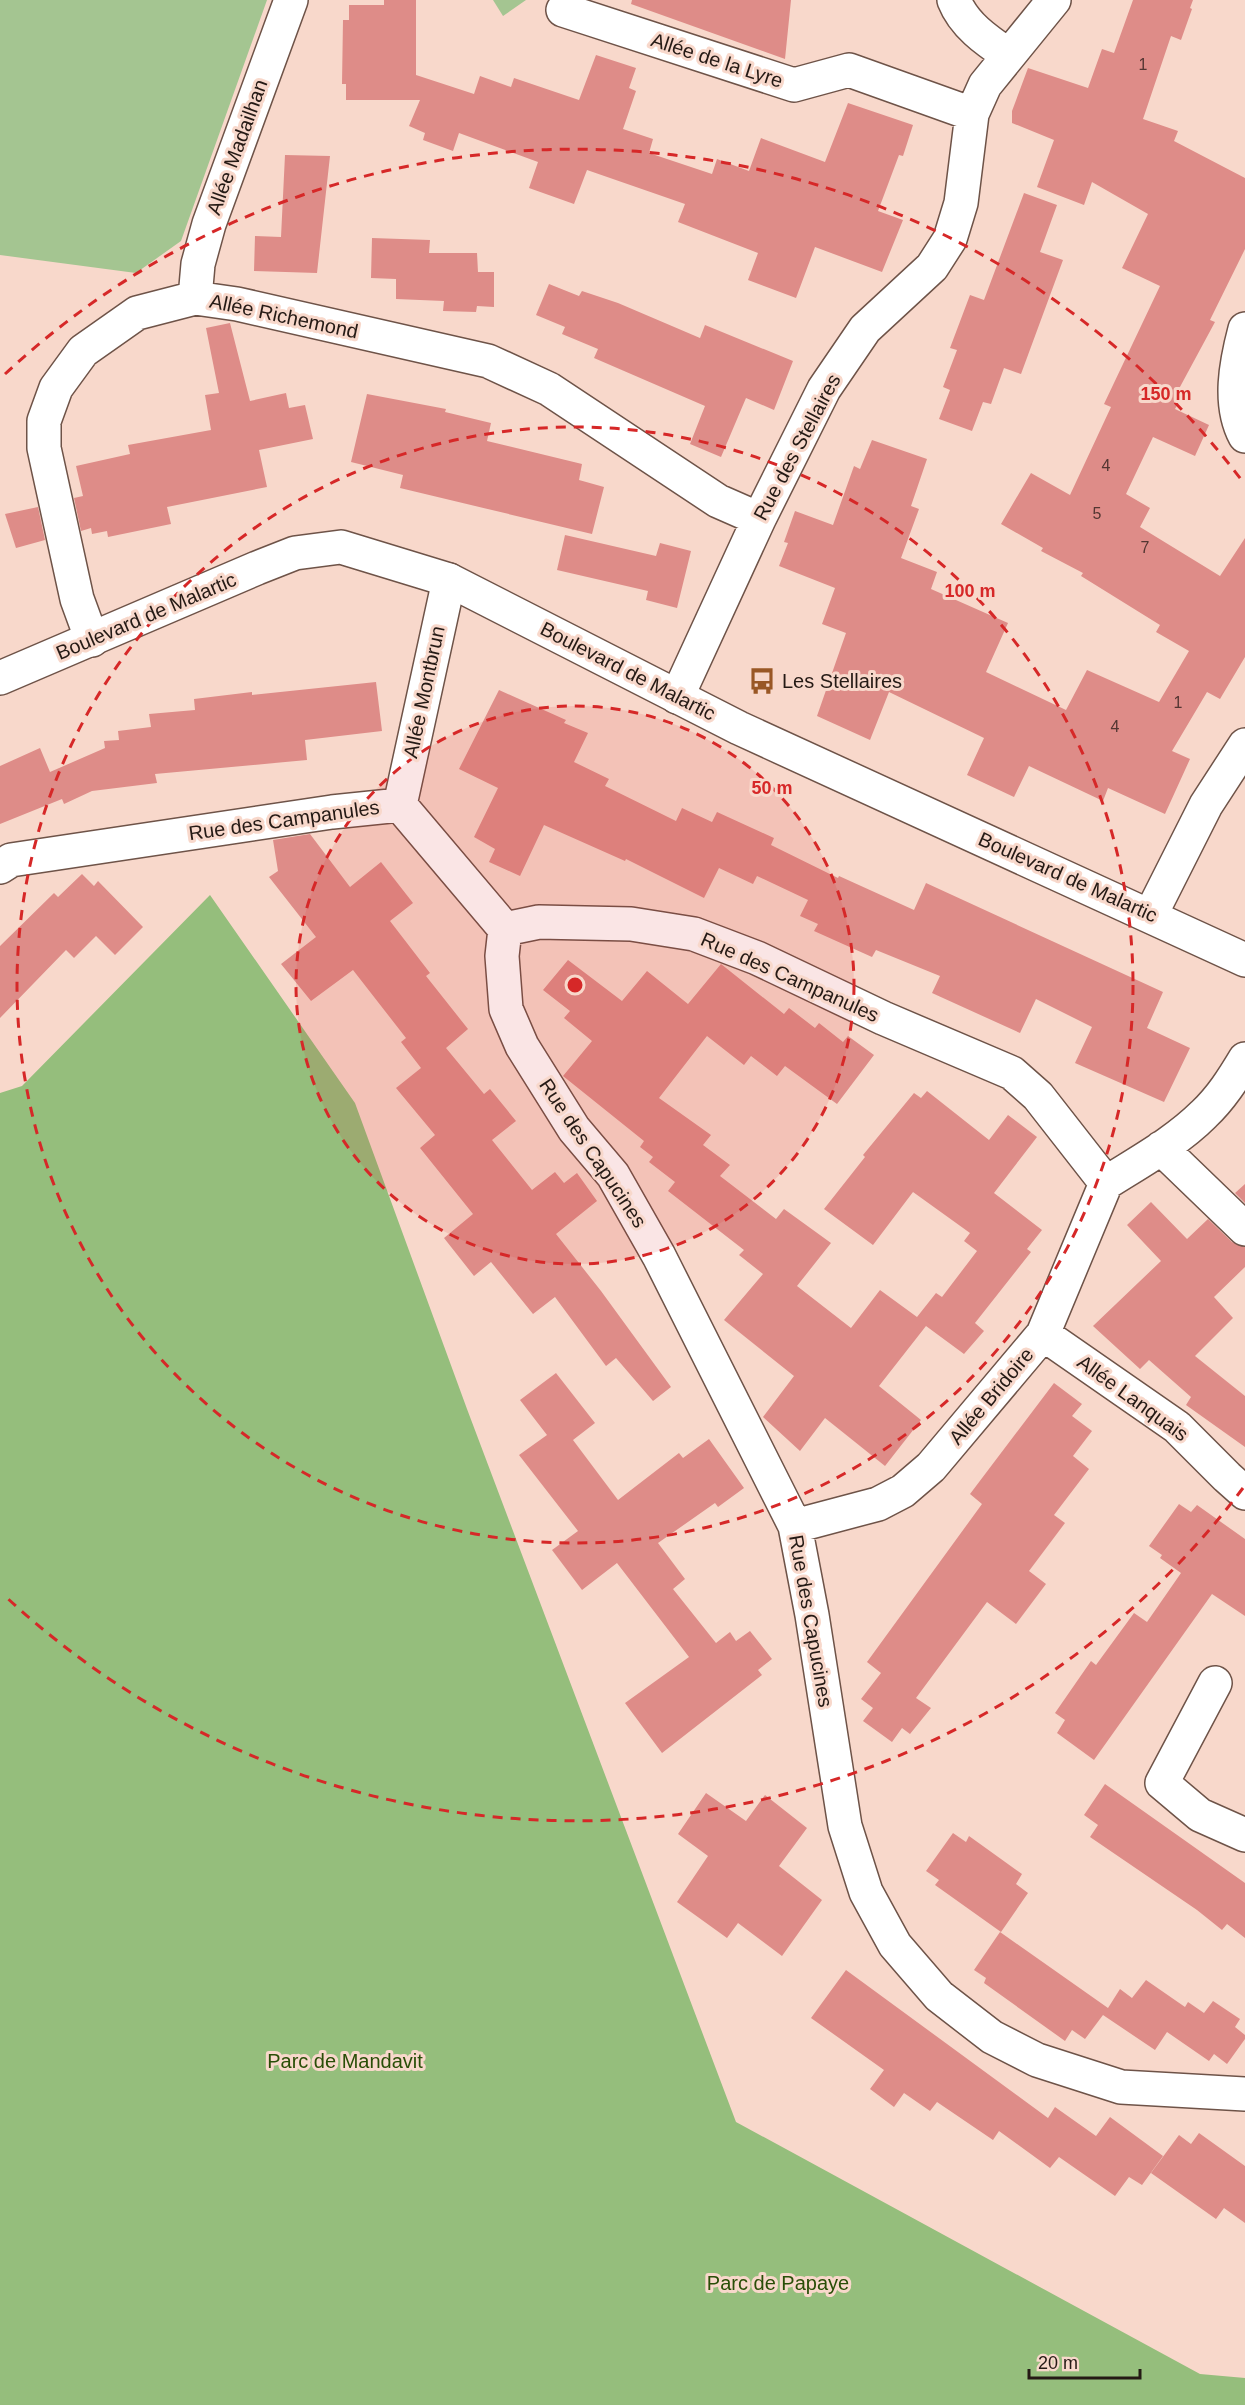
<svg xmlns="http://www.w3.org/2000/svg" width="1245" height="2405" viewBox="0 0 1245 2405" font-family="Arial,sans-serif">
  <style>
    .green { fill: #a4c591 }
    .forest { fill: #95be7c }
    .building { fill: #de8c88 }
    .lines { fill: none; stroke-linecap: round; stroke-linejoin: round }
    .street-casing { stroke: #6e5348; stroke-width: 36 }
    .secondary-casing { stroke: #6e5348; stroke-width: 36 }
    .street { stroke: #fff; stroke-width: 33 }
    .secondary { stroke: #fff; stroke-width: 33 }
    .ring { fill: none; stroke: #d62828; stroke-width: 3; stroke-dasharray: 10 8 }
    .labels { text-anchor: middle; stroke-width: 6; stroke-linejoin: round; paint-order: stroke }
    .number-label { font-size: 16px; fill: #533632 }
    .street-label { font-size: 20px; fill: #251a15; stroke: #f8d8cb }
    .poi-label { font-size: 20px; fill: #251a15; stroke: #f8d8cb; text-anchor: start }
    .park-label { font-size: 20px; fill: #294e07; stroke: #f8d8cb }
    .centre { fill: #d62828; stroke: #f8d8cb; stroke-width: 3 }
    .ring-label { font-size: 18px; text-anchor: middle; font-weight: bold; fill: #d62828; stroke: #f8d8cb; stroke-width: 6; stroke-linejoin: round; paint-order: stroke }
  </style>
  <rect width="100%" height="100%" fill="#f8d8cb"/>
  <!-- green -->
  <path class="green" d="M 0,0 L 267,0 L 181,241 L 136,273 L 0,255 Z
    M 493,0 L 526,0 L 503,16 Z"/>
  <!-- forest -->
  <path class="forest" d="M 210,895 L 355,1103 L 467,1409 L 736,2122 L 1200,2374 L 1245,2378 L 1245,2405 L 0,2405 L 0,1093 L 22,1086 Z"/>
  <!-- building -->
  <path class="building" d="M 384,0 L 416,0 L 416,75 L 474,94 L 480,76 L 511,87 L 514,78 L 579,100 L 596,55 L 636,68 L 629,88 L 636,91 L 623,129 L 653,139 L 649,153 L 712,174 L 717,159 L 749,171 L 761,138 L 825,162 L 848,103 L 913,125 L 903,156 L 899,155 L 878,211 L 903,220 L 882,272 L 815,247 L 796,298 L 748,280 L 758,253 L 678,222 L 685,204 L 587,170 L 574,204 L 529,188 L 538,162 L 459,133 L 453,151 L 423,140 L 425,133 L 409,126 L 420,100 L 346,100 L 346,84 L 342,84 L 343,20 L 349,20 L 349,5 L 384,5 Z
    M 632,0 L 791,0 L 785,59 L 631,4 Z
    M 1133,0 L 1193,0 L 1190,8 L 1192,9 L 1181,40 L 1171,36 L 1143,119 L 1178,131 L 1174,141 L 1245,178 L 1245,249 L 1210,320 L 1215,322 L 1174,398 L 1180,400 L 1175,409 L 1209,425 L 1195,456 L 1153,437 L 1126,494 L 1150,508 L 1140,527 L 1220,576 L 1245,538 L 1245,657 L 1220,699 L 1207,692 L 1172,751 L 1190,759 L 1165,814 L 1108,788 L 1103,801 L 1029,766 L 1014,797 L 967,775 L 984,738 L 889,692 L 870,740 L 817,716 L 846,633 L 822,624 L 835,588 L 779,566 L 788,543 L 784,542 L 795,511 L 833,525 L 854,466 L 860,469 L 872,440 L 927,459 L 911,506 L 919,509 L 901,558 L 937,572 L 931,589 L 1008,623 L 986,672 L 1066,710 L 1087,670 L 1159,702 L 1189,651 L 1156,632 L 1160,625 L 1081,576 L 1083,573 L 1041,551 L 1043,548 L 1001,524 L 1031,473 L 1070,495 L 1111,407 L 1104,404 L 1160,286 L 1122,268 L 1148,214 L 1092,182 L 1084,205 L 1037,187 L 1054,140 L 1012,123 L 1012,111 L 1028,68 L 1088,88 L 1102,49 L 1114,53 Z
    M 285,155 L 330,156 L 317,273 L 254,271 L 255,236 L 281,237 Z
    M 1024,193 L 1057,205 L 1040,252 L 1063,260 L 1021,374 L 1004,368 L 991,404 L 983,402 L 972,431 L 939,419 L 950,390 L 943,387 L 957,350 L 950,348 L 970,295 L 984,300 Z
    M 372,238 L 430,240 L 429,253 L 477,253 L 478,272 L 494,272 L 494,307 L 477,306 L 476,312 L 443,311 L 444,301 L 396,299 L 396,279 L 371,278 Z
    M 549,284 L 579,296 L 582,291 L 618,303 L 700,338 L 705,325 L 793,361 L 774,410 L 746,398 L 721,457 L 690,444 L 705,406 L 594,358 L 598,349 L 562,334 L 565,327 L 536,315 Z
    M 230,323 L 250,401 L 286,393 L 289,408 L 305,405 L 313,439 L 259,450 L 267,487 L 167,507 L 171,524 L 108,537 L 107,531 L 92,534 L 91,528 L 81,531 L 74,498 L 83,496 L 76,466 L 130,454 L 128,445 L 211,430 L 205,395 L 219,393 L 206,328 Z
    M 367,394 L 446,409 L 445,412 L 491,423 L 487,441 L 582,464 L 579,480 L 604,487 L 592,534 L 400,488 L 403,475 L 351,462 Z
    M 38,507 L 45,540 L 16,548 L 5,514 Z
    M 565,535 L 656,556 L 660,543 L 691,551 L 677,608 L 646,600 L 648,591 L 557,570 Z
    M 376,682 L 382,731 L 305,740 L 307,760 L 155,774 L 157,783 L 92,791 L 64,804 L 62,799 L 0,824 L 0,766 L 40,748 L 50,772 L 105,748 L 104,741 L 119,740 L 118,731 L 151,727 L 149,714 L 195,710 L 194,699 L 252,692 L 252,695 Z
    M 499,690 L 566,720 L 564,723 L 588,733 L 574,762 L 609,779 L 605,786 L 676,821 L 682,808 L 712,822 L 717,812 L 774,838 L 771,845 L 838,878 L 839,876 L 914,910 L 926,883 L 1163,992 L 1147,1028 L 1190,1048 L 1164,1102 L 1075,1063 L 1092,1027 L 1036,999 L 1020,1033 L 932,993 L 940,976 L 876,950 L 872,957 L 814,931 L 818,924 L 800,916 L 808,900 L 757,876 L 753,884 L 719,868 L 704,898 L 626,859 L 625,861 L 544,825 L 520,876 L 489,862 L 495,849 L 474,837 L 498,788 L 459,769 Z
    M 310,834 L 350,887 L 381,862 L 413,903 L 390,921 L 430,973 L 426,976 L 468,1029 L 446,1048 L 484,1094 L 490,1089 L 516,1121 L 492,1140 L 532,1190 L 555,1172 L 564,1183 L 577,1173 L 597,1201 L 556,1234 L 601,1291 L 671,1387 L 653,1401 L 616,1358 L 606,1366 L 555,1297 L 533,1314 L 491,1262 L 474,1276 L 444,1238 L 473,1214 L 420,1148 L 435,1135 L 396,1088 L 421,1068 L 401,1042 L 406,1038 L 353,970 L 311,1001 L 281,964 L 316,937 L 269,877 L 278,871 L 273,840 Z
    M 82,874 L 94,886 L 98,881 L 143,927 L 115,955 L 96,936 L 74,958 L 66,950 L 0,1018 L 0,946 L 54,893 L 58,897 Z
    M 568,960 L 622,1001 L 647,971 L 688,1004 L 721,964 L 784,1014 L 789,1008 L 815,1028 L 819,1023 L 843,1042 L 848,1036 L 874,1055 L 837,1104 L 785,1066 L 777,1076 L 751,1056 L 744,1065 L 707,1036 L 659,1098 L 711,1135 L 703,1145 L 730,1165 L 720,1176 L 776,1219 L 784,1209 L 831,1243 L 797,1286 L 851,1328 L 880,1290 L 917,1317 L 936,1293 L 942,1297 L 977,1251 L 964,1241 L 970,1233 L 913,1192 L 873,1245 L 824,1209 L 865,1157 L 863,1155 L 914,1093 L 921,1098 L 927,1091 L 989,1140 L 1008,1115 L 1037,1137 L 994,1193 L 1042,1230 L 1027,1249 L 1031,1252 L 975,1323 L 984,1331 L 964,1354 L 926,1326 L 879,1386 L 921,1420 L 885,1466 L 825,1418 L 800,1451 L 763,1417 L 794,1376 L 724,1320 L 763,1274 L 739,1255 L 744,1250 L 668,1191 L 675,1182 L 649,1162 L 653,1157 L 640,1147 L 644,1141 L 563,1076 L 592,1041 L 564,1018 L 570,1011 L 543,990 Z
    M 1245,1184 L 1245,1203 L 1235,1193 Z
    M 1151,1202 L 1187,1239 L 1208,1219 L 1232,1242 L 1245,1247 L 1245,1267 L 1214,1297 L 1233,1318 L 1195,1356 L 1245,1396 L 1245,1447 L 1186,1405 L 1191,1397 L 1149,1360 L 1140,1369 L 1093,1326 L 1161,1261 L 1127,1225 Z
    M 556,1373 L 595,1423 L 573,1440 L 618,1500 L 679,1453 L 683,1458 L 709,1439 L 744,1488 L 718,1507 L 715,1503 L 658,1543 L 685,1579 L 673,1589 L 716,1643 L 730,1632 L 736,1641 L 750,1631 L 772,1659 L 758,1670 L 762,1675 L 662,1753 L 625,1703 L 689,1657 L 617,1563 L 582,1590 L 552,1550 L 578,1531 L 519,1455 L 547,1435 L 520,1400 Z
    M 1054,1383 L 1082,1404 L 1072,1416 L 1092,1431 L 1073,1456 L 1089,1469 L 1054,1515 L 1065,1523 L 1029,1571 L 1046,1584 L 1016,1624 L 987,1602 L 916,1698 L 931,1708 L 910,1734 L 902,1728 L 892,1742 L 863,1721 L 873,1708 L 861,1699 L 881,1673 L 867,1662 L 982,1504 L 970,1494 Z
    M 1179,1504 L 1191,1512 L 1197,1505 L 1245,1539 L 1245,1616 L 1212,1594 L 1094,1760 L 1057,1733 L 1065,1720 L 1055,1713 L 1091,1661 L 1096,1665 L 1134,1613 L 1147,1622 L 1181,1573 L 1160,1558 L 1162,1555 L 1149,1546 Z
    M 1105,1784 L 1245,1883 L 1245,1938 L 1227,1924 L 1222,1930 L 1197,1910 L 1090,1837 L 1098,1825 L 1084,1815 Z
    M 706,1793 L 746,1821 L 765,1795 L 807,1828 L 779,1866 L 822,1900 L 782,1956 L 738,1923 L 727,1938 L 677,1902 L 708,1856 L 678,1834 Z
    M 953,1833 L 966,1842 L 969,1836 L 1022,1874 L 1016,1884 L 1028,1893 L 1001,1932 L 935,1885 L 939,1880 L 926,1871 Z
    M 1000,1932 L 1108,2008 L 1120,1989 L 1132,1998 L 1146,1980 L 1185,2007 L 1188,2002 L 1204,2013 L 1213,2001 L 1240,2019 L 1235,2027 L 1245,2035 L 1245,2039 L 1227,2064 L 1214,2054 L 1209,2061 L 1167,2032 L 1155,2050 L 1103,2015 L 1085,2039 L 1072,2030 L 1065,2041 L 984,1983 L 986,1978 L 974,1970 Z
    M 846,1970 L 1048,2118 L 1055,2107 L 1096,2136 L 1110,2117 L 1163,2156 L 1142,2185 L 1129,2177 L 1115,2196 L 1059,2157 L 1050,2168 L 999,2131 L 993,2140 L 937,2102 L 930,2111 L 904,2093 L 894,2107 L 870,2089 L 884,2070 L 811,2018 Z
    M 1199,2133 L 1245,2166 L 1245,2223 L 1224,2208 L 1216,2219 L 1151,2173 L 1179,2135 L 1191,2144 Z"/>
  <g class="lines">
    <defs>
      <path id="street" d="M 954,0 C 964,25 986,40 1008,55
        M 563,10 L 794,85 L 849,70 L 972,114
        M 195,298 L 198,264 L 209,224 L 291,0
        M 1245,329 C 1236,363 1228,404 1245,436
        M 92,640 L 77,599 L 44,448 L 44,421 L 56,388 L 83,351 L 137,313 L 195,298 L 237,304 L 488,361 L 549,389 L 718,501 L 759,519
        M 677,697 L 759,519 L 824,389 L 865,329 L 932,267 L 950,239 L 961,203 L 972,114 L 985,85 L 1054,0
        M 400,805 L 449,580
        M 0,867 L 11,860 L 332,812 L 400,805 L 505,929 L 539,922 L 631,924 L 694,934 L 757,958 L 883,1018 L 1012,1073 L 1038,1096 L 1106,1183 C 1139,1162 1176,1142 1204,1114 C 1221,1098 1233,1079 1245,1059
        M 1151,914 L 1206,805 L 1245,745
        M 505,929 L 502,956 L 506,1009 L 522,1046 L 574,1129 L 613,1175 L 659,1256 L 795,1526 L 812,1615 L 845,1826 L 866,1892 L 895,1945 L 939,1996 L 992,2037 L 1037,2060 L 1121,2087 L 1245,2094
        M 1161,1148 L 1245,1229
        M 1043,1334 L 1177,1427 L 1227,1477 L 1245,1493
        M 795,1526 L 878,1504 L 903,1491 L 931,1467 L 1043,1334 L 1106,1183
        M 1215,1683 L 1162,1783 L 1200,1815 L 1245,1835"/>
      <path id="secondary" d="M 0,678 L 257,568 L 295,553 L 341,547 L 449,580 L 739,728 L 1245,960"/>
    </defs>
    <!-- street casing -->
    <use href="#street" class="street-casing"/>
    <!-- secondary casing -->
    <use href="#secondary" class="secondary-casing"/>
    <!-- street -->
    <use href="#street" class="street"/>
    <!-- secondary -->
    <use href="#secondary" class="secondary"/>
  </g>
  <!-- distance rings -->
  <circle cx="575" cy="985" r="279" fill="#d62828" fill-opacity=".12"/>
  <g class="ring">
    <circle cx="575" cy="985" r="279"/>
    <circle cx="575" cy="985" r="558"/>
    <path d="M1243 1488A836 836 0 0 1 5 1596M5 374A836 836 0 0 1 1243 482"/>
  </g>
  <!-- icons -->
  <defs>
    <symbol id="bus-bare" viewBox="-9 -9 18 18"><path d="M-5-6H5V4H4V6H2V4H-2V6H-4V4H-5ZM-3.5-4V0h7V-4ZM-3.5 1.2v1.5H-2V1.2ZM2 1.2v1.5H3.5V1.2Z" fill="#995725" stroke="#f8d8cb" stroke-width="2.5" paint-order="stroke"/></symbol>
  </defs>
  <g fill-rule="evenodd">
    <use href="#bus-bare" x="743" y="662" width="38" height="38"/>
  </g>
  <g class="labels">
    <!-- number labels -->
    <g class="number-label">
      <text x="1143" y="70">1</text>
      <text x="1106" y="471">4</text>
      <text x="1097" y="519">5</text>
      <text x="1145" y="553">7</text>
      <text x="1178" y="708">1</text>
      <text x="1115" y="732">4</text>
    </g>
    <!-- street labels -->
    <g class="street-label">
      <text transform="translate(717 60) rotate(18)" y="7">Allée de la Lyre</text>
      <text transform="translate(237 147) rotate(-70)" y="7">Allée Madailhan</text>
      <text transform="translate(284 316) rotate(12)" y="7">Allée Richemond</text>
      <text transform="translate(797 447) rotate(-62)" y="7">Rue des Stellaires</text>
      <text transform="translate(146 616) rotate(-23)" y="7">Boulevard de Malartic</text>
      <text transform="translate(628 671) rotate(27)" y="7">Boulevard de Malartic</text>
      <text transform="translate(424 692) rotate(-78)" y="7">Allée Montbrun</text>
      <text transform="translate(284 820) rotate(-8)" y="7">Rue des Campanules</text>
      <text transform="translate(1068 877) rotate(24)" y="7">Boulevard de Malartic</text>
      <text transform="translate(790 977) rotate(24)" y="7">Rue des Campanules</text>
      <text transform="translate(593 1153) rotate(56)" y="7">Rue des Capucines</text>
      <text transform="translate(991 1396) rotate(-50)" y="7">Allée Bridoire</text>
      <text transform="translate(1133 1398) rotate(36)" y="7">Allée Lanquais</text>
      <text transform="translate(811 1621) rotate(80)" y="7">Rue des Capucines</text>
    </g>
    <!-- poi labels -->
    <g class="poi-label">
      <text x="782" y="688">Les Stellaires</text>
    </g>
    <!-- park labels -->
    <g class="park-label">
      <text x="345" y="2068">Parc de Mandavit</text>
      <text x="778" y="2290">Parc de Papaye</text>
    </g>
  </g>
  <circle cx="575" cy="985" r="9" class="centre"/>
  <g class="ring-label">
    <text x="1166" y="400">150 m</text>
    <text x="970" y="597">100 m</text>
    <text x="772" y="794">50 m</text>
  </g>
  <!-- scale -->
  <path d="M1029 2369v9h111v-9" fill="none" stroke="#251a15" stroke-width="3"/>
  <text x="1038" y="2369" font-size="18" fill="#251a15" stroke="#f8d8cb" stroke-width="4.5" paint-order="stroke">20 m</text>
</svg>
